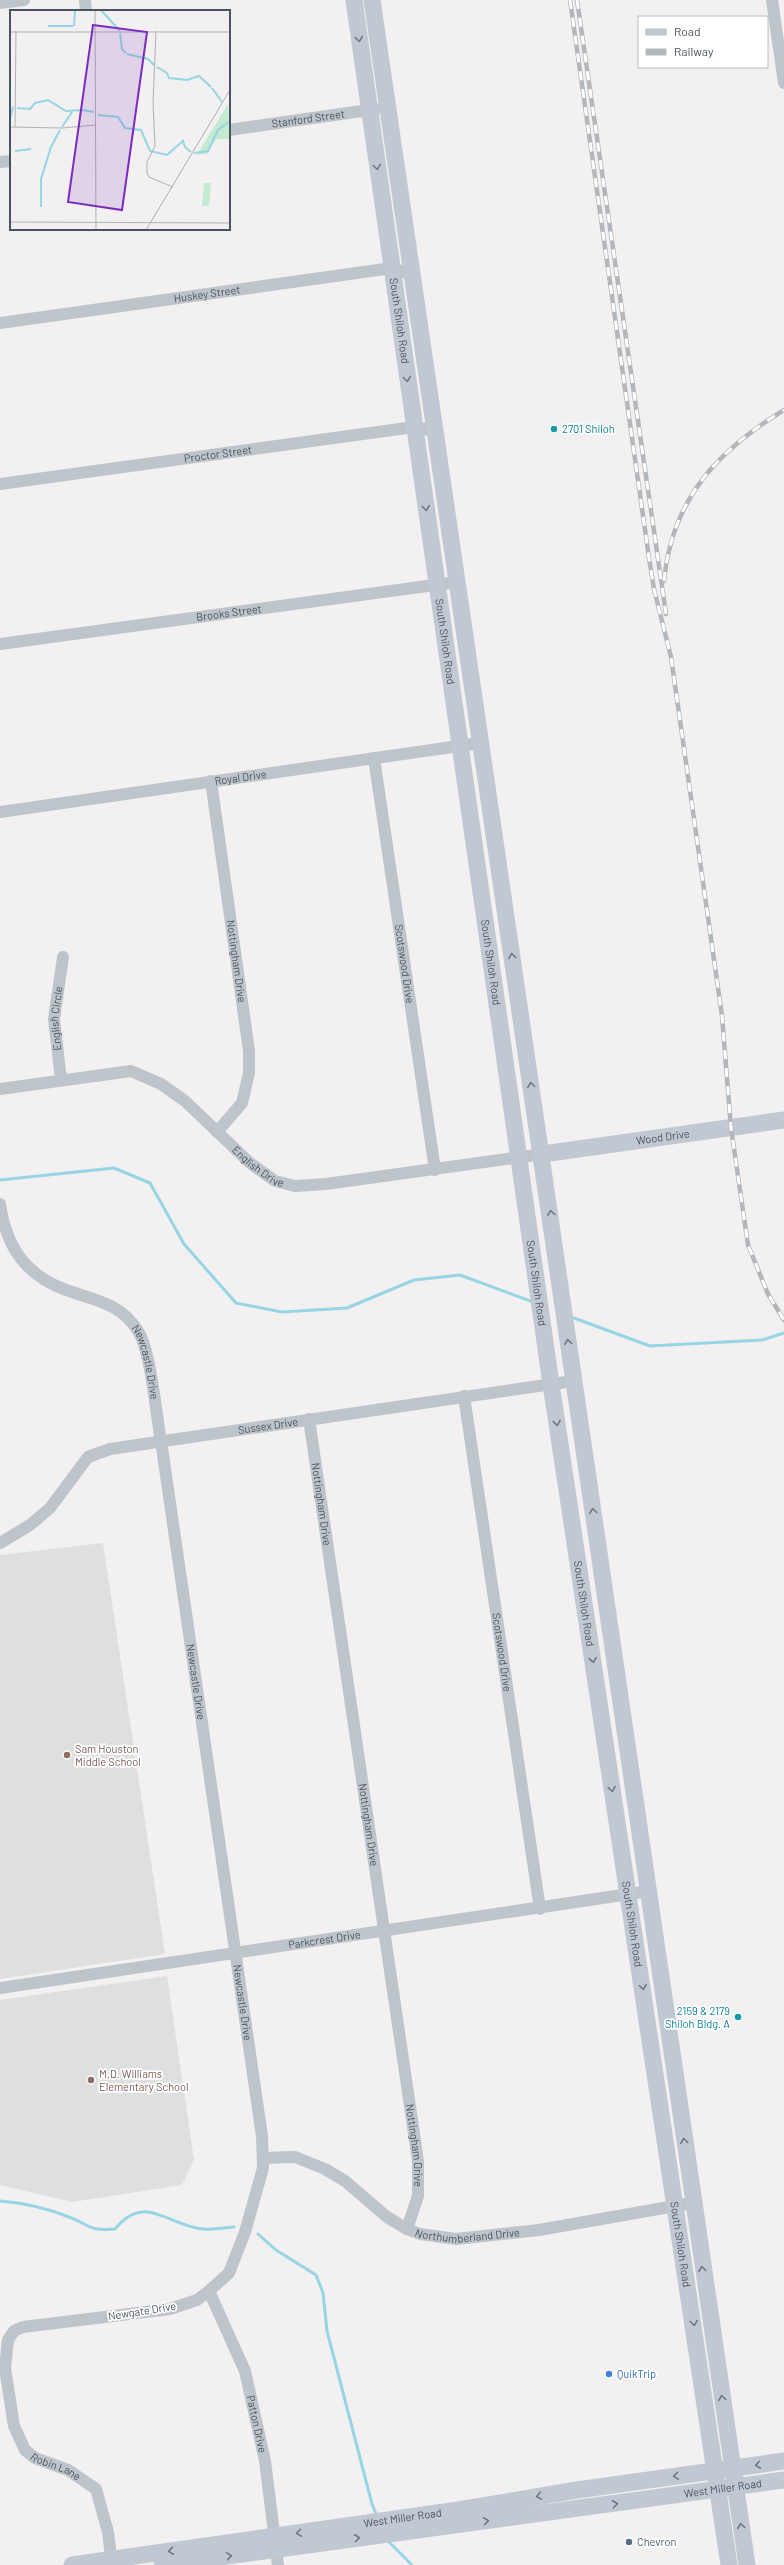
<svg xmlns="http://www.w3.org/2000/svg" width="784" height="2565" viewBox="0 0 784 2565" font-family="Barlow,sans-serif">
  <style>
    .education { fill: #e0dfe0 }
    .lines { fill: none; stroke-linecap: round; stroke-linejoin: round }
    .stream { stroke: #96d5e3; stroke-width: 3 }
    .street { stroke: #bdc5cb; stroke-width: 12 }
    .secondary { stroke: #c0c9d2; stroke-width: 17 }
    .rail-casing { stroke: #b3b6ba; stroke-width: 4.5 }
    .rail { stroke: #fff; stroke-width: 3; stroke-dasharray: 9; stroke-linecap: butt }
    .oneway { stroke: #6d777f }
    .culture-dot { fill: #0f9aa8; stroke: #fff; stroke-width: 1.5 }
    .education-dot { fill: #8d6e63; stroke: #fff; stroke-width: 1.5 }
    .shop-dot { fill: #3f7fe0; stroke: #fff; stroke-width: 1.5 }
    .service-dot { fill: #5c6f8a; stroke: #fff; stroke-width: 1.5 }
    .labels { text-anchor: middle; stroke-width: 3.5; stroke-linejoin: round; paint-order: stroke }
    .street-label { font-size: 11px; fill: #4a545c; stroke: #fff }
    .culture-label { font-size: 11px; fill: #0d838f; stroke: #fff; text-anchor: start }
    .education-label { font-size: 11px; fill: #785e54; stroke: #fff; text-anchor: start }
    .shop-label { font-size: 11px; fill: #366cbe; stroke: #fff; text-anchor: start }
    .service-label { font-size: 11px; fill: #4e5e75; stroke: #fff; text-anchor: start }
    .inset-river { fill: none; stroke: #96d5e3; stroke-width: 2 }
    .inset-road { fill: none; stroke: #afb2b5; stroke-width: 1 }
    .view { fill: #7b2cbf; fill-opacity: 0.15; stroke: #7b2cbf; stroke-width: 2 }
    .inset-edge { fill: none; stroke: #4a545c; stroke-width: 2 }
  </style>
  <rect width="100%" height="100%" fill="#f2f0f0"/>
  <!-- education -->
  <path class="education" d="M 103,1543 L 165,1954 L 0,1979 L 0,1555 Z
    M 167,1976 L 194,2160 L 182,2185 L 72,2202 L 0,2185 L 0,2000 Z"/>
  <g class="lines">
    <!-- stream -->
    <path class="stream" d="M 0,1180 L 114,1168 L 150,1183 L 184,1244 L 236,1303 L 282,1312 L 347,1308 L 414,1280 L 460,1275 L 533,1302
      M 571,1317 L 650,1346 L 762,1340 L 784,1333
      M 0,2201 C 23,2203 47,2208 69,2217 C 92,2226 88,2231 115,2229 C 145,2192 168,2226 203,2229 C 213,2230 224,2228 234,2227
      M 258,2234 L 276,2250 L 316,2275 L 323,2293 L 327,2331 L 372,2504 L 377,2516
      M 387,2540 L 412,2565"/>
    <!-- street -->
    <g class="street">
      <path d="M 85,0 L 86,11"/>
      <path d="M 772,0 L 784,83"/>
      <path d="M 0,3 L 24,0"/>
      <path id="s1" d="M 229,130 L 376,109"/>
      <path d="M 0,162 L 11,161"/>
      <path id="s2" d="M 0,323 L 392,268 L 413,275"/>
      <path id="s3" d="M 0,484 L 414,427 L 435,431"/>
      <path id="s4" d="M 0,644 L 457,582"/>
      <path id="s5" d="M 374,758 L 435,1170"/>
      <path id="s6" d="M 211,781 L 249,1051 L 249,1073 L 242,1103 L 217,1132"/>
      <path id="s7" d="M 0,812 L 480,743"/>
      <path id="s8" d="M 61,1080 L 54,1019 L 63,957"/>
      <path id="s9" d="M 0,1089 L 131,1071 L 161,1084 L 185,1101 L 250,1163 L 275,1181 L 295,1186 L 326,1184 L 543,1154"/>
      <path id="s10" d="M 0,1204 C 6,1246 25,1275 66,1290 C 94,1300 121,1303 138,1331 C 151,1351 156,1415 161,1441 L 262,2136 L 263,2168 L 245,2232 L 229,2273 L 209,2291 L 197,2300 L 170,2309 L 23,2327 L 14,2331 L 8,2340 L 5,2368 L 14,2426 L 25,2450 L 35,2458 L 68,2470 L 96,2489 L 108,2532 L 112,2565"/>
      <path id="s11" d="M 464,1396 L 540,1909"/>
      <path id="s12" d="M 309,1419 L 418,2161 L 418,2196 L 407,2229"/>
      <path id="s13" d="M 0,1543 L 30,1525 L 50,1508 L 88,1457 L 110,1449 L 573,1381"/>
      <path id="s14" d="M 0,1988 L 649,1891"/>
      <path id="s15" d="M 263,2158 L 295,2157 L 325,2169 L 345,2181 L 387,2217 L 407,2229 L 420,2234 L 456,2239 L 539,2230 L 692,2203"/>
      <path id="s16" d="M 209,2291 L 245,2371 L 265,2461 L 278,2565"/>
    </g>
    <!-- secondary -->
    <g class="secondary">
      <path id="s17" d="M 354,0 L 551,1384 L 729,2565"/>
      <path d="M 372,0 L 747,2565"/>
      <path id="s18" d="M 543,1154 L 784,1120"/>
      <path id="s19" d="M 72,2565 L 458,2510 L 577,2490 L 784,2461"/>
      <path id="s20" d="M 162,2565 L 784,2480"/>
    </g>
    <defs>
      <path id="rail" d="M 570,0 L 649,558 L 654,589 L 671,657 L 722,1016 L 731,1128 L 748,1245 L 768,1294 L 784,1320
        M 577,0 L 666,614
        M 664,581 C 672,499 717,451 784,410"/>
    </defs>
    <!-- rail casing -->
    <use href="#rail" class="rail-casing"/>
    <!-- rail -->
    <use href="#rail" class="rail"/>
  </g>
  <!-- one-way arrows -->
  <defs><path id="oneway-chevron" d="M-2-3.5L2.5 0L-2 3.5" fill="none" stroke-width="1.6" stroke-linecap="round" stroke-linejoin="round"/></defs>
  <g class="oneway">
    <use href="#oneway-chevron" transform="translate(359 39) rotate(82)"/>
    <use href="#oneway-chevron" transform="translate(377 167) rotate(82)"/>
    <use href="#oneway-chevron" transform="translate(407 379) rotate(82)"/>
    <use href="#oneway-chevron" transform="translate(426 508) rotate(82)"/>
    <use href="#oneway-chevron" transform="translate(512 956) rotate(-98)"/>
    <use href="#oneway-chevron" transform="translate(531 1085) rotate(-98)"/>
    <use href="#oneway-chevron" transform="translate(551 1213) rotate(-98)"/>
    <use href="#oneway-chevron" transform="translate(568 1342) rotate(-98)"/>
    <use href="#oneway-chevron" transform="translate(557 1423) rotate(81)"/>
    <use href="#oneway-chevron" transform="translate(593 1511) rotate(-98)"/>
    <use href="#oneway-chevron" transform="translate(593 1660) rotate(81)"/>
    <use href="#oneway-chevron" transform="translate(612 1789) rotate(81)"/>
    <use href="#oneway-chevron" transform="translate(643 1987) rotate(82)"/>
    <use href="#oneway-chevron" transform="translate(684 2141) rotate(-97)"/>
    <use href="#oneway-chevron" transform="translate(702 2269) rotate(-99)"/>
    <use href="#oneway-chevron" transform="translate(694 2323) rotate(82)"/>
    <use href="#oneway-chevron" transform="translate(722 2398) rotate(-98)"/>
    <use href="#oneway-chevron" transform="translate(758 2465) rotate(172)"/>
    <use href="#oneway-chevron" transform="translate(676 2476) rotate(172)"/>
    <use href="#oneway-chevron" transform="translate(539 2496) rotate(170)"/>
    <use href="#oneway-chevron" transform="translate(615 2504) rotate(-7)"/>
    <use href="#oneway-chevron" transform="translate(486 2521) rotate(-8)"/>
    <use href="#oneway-chevron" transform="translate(741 2526) rotate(-98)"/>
    <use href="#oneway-chevron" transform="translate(299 2533) rotate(172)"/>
    <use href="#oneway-chevron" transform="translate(357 2538) rotate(-8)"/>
    <use href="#oneway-chevron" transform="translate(171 2551) rotate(172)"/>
    <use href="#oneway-chevron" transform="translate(229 2556) rotate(-8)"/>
  </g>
  <!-- markers -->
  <g class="culture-dot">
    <circle cx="554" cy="429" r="4"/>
    <circle cx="738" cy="2017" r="4"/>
  </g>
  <g class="education-dot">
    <circle cx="67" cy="1755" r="4"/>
    <circle cx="91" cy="2080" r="4"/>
  </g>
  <circle class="shop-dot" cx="609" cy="2374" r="4"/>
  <circle class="service-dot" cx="629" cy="2542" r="4"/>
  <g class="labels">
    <!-- street labels -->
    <g class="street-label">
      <text dy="4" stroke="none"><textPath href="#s1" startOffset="80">Stanford Street</textPath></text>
      <text dy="4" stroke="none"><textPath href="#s2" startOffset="209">Huskey Street</textPath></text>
      <text dy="4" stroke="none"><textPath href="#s17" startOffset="324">South Shiloh Road</textPath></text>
      <text dy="4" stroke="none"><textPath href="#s3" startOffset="220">Proctor Street</textPath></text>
      <text dy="4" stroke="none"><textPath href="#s4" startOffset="231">Brooks Street</textPath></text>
      <text dy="4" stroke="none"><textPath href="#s17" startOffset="648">South Shiloh Road</textPath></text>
      <text dy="4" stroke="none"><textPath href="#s7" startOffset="243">Royal Drive</textPath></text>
      <text dy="4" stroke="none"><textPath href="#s6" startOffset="182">Nottingham Drive</textPath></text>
      <text dy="4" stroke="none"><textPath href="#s17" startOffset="972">South Shiloh Road</textPath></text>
      <text dy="4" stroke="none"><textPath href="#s5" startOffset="208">Scotswood Drive</textPath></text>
      <text dy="4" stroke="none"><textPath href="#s8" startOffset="62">English Circle</textPath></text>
      <text dy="4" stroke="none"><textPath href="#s18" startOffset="121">Wood Drive</textPath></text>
      <text dy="4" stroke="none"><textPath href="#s9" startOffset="293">English Drive</textPath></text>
      <text dy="4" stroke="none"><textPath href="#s17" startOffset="1296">South Shiloh Road</textPath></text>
      <text dy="4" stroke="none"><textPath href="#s10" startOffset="232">Newcastle Drive</textPath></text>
      <text dy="4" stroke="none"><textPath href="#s13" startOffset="308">Sussex Drive</textPath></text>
      <text dy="4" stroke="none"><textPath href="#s12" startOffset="86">Nottingham Drive</textPath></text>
      <text dy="4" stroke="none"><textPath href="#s17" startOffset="1620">South Shiloh Road</textPath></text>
      <text dy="4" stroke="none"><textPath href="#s11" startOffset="259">Scotswood Drive</textPath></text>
      <text dy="4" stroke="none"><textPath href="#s10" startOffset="556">Newcastle Drive</textPath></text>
      <text dy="4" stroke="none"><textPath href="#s12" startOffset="410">Nottingham Drive</textPath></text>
      <text dy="4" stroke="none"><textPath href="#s17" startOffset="1944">South Shiloh Road</textPath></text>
      <text dy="4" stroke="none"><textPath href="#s14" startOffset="328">Parkcrest Drive</textPath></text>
      <text dy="4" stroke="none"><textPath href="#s10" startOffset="880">Newcastle Drive</textPath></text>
      <text dy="4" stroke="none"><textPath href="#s12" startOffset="734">Nottingham Drive</textPath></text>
      <text dy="4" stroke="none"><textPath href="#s15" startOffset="228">Northumberland Drive</textPath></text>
      <text dy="4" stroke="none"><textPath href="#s17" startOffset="2268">South Shiloh Road</textPath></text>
      <text transform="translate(142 2311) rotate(-9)" y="4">Newgate Drive</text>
      <text dy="4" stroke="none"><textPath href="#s16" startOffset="142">Patton Drive</textPath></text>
      <text dy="4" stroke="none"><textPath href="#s10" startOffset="1545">Robin Lane</textPath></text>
      <text dy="4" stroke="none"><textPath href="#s20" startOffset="566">West Miller Road</textPath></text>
      <text dy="4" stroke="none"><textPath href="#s19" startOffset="334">West Miller Road</textPath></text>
    </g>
    <!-- culture labels -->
    <g class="culture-label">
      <text x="562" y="433">2701 Shiloh</text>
      <text x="730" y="2015" text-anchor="end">2159 &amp; 2179<tspan x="730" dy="13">Shiloh Bldg. A</tspan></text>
    </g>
    <!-- education labels -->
    <g class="education-label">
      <text x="75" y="1753">Sam Houston<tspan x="75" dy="13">Middle School</tspan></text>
      <text x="99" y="2078">M.D. Williams<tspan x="99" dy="13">Elementary School</tspan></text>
    </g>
    <!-- shop labels -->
    <g class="shop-label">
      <text x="617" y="2378">QuikTrip</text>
    </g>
    <!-- service labels -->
    <g class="service-label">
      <text x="637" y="2546">Chevron</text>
    </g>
  </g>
  <!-- overview -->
  <g transform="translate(10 10)">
    <rect width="220" height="220" fill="#f2f0f0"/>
    <path d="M 218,94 L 220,129 L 206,129 L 197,144 L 187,145 ZM 194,173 L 201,173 L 199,196 L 192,196 Z" fill="#c4ebd2"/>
    <path class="inset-river" d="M 91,0 L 110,21M 38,16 L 63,16M 64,16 L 65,0M 110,23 L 112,39 L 116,43M 117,44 L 138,49 L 144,55M 147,57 L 157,63 L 159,68 L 177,70 L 189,66 L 201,77M 202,78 L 212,92M 7,98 L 20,99 L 25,93 L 38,90 L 56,101 L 72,100 L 84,102M 88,105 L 108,107 L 115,118 L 131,120 L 140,141 L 157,145 L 173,131 L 175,137 L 181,142M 0,109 L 3,97M 52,117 L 62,102M 5,141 L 21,139M 184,143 L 198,141 L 208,120 L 220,111M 31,197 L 31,169 L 41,137 L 50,120"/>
    <path class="inset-road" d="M 85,0 L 86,220M 146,21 L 143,93 L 145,136 L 137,152 L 137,163 L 139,167 L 163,177M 0,22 L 220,22M 0,117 L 52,118 L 86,115M 5,117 L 6,21M 0,212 L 220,213M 136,220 L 220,80"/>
    <path class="view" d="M 83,15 L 137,22 L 112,200 L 58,192 Z"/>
    <rect width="220" height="220" class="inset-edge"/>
  </g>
  <!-- legend -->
  <rect x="638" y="16" width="130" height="52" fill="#ffffff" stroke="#b7bbbe"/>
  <rect x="646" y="29" width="20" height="6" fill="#c0c9d2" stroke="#b7bbbe"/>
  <text x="674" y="36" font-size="12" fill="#4a545c">Road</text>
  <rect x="646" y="49" width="20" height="6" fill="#b3b6ba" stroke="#b7bbbe"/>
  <text x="674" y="56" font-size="12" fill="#4a545c">Railway</text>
</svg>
